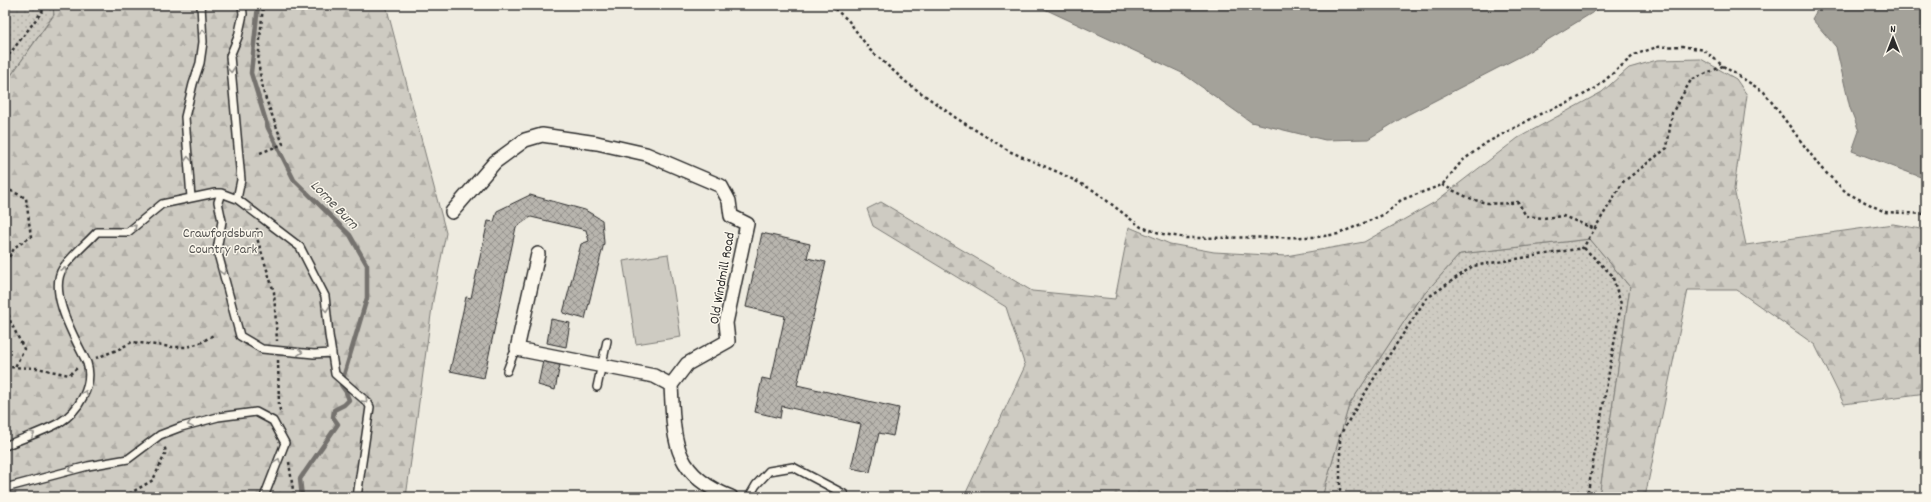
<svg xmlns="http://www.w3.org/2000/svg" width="1931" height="502" viewBox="0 0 1931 502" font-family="Dekko,sans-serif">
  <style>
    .grass { fill: url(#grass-dots); stroke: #7c7b76 }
    .forest { fill: url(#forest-firs); stroke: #7c7b76 }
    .park { fill: #cecbc2; stroke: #7c7b76 }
    .water { fill: #a4a29a; stroke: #74726e }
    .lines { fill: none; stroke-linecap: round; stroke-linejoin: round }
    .stream { stroke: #74726e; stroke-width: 4.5 }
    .building { fill: url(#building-cross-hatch); stroke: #2b2b2b }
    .lane-casing { stroke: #2b2b2b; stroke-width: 10 }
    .street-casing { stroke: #2b2b2b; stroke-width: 16 }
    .path { stroke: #2b2b2b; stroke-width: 2.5; stroke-dasharray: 3 3; stroke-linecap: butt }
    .lane { stroke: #fbf7ec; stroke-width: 7 }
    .street { stroke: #fbf7ec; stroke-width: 13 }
    .oneway { stroke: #93918c }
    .labels { text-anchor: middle; stroke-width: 3; stroke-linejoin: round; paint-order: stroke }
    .park-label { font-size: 14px; fill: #545351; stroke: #fbf7ec }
    .street-label { font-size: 14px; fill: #2b2b2b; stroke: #fbf7ec }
    .water-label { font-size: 15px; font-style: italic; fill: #555552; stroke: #fbf7ec }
  </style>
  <defs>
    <pattern id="grass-dots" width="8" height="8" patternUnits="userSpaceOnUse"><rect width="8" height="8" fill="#cecbc2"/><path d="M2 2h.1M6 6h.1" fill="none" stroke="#b1aea7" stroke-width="1.8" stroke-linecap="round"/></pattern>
    <pattern id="forest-firs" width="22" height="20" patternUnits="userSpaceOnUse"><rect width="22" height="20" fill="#cecbc2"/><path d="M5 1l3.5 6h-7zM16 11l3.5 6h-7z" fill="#b1aea7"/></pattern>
    <pattern id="building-cross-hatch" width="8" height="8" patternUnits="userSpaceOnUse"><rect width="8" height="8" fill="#b8b5ae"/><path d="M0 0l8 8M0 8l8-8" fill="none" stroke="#96938e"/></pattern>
  </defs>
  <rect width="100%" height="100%" fill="#eeebe0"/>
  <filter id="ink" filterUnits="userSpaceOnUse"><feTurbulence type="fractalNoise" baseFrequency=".025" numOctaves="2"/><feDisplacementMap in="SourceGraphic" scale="8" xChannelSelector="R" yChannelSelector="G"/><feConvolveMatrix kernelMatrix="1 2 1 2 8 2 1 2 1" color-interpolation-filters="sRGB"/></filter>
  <g filter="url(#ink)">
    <!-- grass -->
    <path class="grass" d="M 5,5 L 53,5 L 54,14 L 5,84 Z
      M 1590,239 L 1630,287 L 1599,497 L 1322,497 L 1349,405 L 1417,302 L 1460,254 Z"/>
    <!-- forest -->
    <path class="forest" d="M 53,5 L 386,5 L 446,233 L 433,300 L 406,497 L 5,497 L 5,84 L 54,15 Z
      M 1701,59 L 1736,79 L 1747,95 L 1734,189 L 1746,245 L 1893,224 L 1926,230 L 1926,393 L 1844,404 L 1815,345 L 1737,290 L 1688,290 L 1645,497 L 1599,497 L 1630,287 L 1590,239 L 1460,254 L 1417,302 L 1349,405 L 1322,497 L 964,497 L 1025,366 L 1006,307 L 873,226 L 867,209 L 881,202 L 1032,291 L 1115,299 L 1129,227 L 1170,244 L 1214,252 L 1286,256 L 1364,242 L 1435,202 L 1518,138 L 1602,92 L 1629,68 L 1657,60 Z"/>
    <!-- park -->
    <path class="park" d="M 668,254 L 681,337 L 636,344 L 623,261 Z"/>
    <!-- water -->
    <path class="water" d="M 1036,5 L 1605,5 L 1523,55 L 1407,115 L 1368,139 L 1325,140 L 1251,122 L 1182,73 Z
      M 1820,5 L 1926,5 L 1926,179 L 1852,151 L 1859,131 L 1850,108 L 1836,47 L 1812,19 Z"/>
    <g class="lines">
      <!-- stream -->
      <path class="stream" d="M 258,5 L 251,73 L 268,128 L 294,180 L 350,235 L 367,265 L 367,298 L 341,385 L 346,392 L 349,400 L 344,405 L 334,410 L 333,417 L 338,424 L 300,479 L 302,497"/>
    </g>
    <!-- building -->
    <path class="building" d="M 530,195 L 585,210 L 602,220 L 604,243 L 585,319 L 563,313 L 581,244 L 589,241 L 586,230 L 531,217 L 516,227 L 484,378 L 450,371 L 466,297 L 471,298 L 488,221 L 494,222 L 497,211 Z
      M 762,233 L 810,244 L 807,258 L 826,262 L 797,385 L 899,408 L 893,436 L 879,433 L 870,472 L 851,468 L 861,424 L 782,406 L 780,418 L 755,412 L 762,378 L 771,380 L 785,316 L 746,307 Z
      M 551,319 L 570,323 L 566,347 L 547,343 Z
      M 543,361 L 560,365 L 555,390 L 538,385 Z"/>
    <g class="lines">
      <defs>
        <path id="lane" d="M 221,193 L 218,202 L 222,221 L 217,250 L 240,336 L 262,349 L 314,354 L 332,353
          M 191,198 L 185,117 L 193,84 L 200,63 L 203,42 L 201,5
          M 237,199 L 241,180 L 230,56 L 238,37 L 243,14 L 242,5
          M 507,371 L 513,355 L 517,349
          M 597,387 L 607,341
          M 5,446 C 23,438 42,432 59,423 C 79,411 94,385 87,363 C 76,340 47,292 63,268 C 72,255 86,244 97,232 L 128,232 L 162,204 L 215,193 L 221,193 L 237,199 L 300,247 L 325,296 L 329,335 L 335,374 L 368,403 L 370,407 L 357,497
          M 5,488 L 88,466 L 128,459 L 160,435 L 181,427 L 218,417 L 256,412 L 273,421 L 285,443 L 264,497
          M 749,497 L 756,485 L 769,471 L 793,467 L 844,494"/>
        <path id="street" d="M 452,212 L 495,162 L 525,140 L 542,135 L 597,143 L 646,154 L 721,186 L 729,201 L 731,216 L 747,224 L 726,323 L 728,341 L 687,364 L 671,385 C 674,439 672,475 731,497
          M 538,254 L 517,349 L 654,376 L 671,385"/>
      </defs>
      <!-- lane casing -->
      <use href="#lane" class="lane-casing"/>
      <!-- street casing -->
      <use href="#street" class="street-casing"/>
      <!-- path -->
      <path class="path" d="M 830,5 L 848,20 L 870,50 L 906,82 L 956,118 L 1011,152 L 1060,173 L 1093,190 L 1141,227 L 1163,234 L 1186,238 L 1317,237 L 1338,234 L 1385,214 L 1401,200 L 1442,185 L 1462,161 L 1486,143 L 1544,112 L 1568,103 L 1596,88 L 1634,55 L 1657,47 L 1682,46 L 1704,50 L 1723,66 L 1764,92 L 1821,168 L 1847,193 L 1885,212 L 1926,214
        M 5,60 L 47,5
        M 260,153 L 283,144 L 264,94 L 258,62 L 263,5
        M 1442,185 C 1473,200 1483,207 1518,202 L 1526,216 L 1543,218 L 1563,216 L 1595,229
        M 5,188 L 26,198 L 31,237 L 15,247 L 5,264
        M 257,228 L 257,238 L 274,292 L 277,341
        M 1584,248 L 1612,275 L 1621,304 L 1587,497
        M 5,303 L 11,323 L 24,349 L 15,367
        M 96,358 L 117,350 L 132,342 L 172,347 L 187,347 L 200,343 L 215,334
        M 278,360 L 279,406 L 281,414
        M 5,367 L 37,368 L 69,375 L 77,368
        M 289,462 L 294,497
        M 124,497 L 153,480 L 166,452 L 164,445
        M 1226,497 L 1228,497
        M 1340,497 L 1340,435 L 1376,375 L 1426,299 L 1473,266 L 1583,248 L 1623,182 L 1667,148 L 1672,113 L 1691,80 L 1723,66"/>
      <!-- lane -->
      <use href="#lane" class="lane"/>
      <!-- street -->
      <use href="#street" class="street"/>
    </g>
    <!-- one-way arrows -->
    <defs><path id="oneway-chevron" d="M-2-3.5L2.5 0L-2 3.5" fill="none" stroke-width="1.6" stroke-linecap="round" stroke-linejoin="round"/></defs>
    <g class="oneway">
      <use href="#oneway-chevron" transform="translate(203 32) rotate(-90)"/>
      <use href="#oneway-chevron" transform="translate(231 70) rotate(85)"/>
      <use href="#oneway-chevron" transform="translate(188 159) rotate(-94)"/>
      <use href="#oneway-chevron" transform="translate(250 209) rotate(35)"/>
      <use href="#oneway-chevron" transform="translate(134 227) rotate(-40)"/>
      <use href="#oneway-chevron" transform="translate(64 270) rotate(-63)"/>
      <use href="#oneway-chevron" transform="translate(223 272) rotate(75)"/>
      <use href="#oneway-chevron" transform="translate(326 309) rotate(84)"/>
      <use href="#oneway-chevron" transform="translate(300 352) rotate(5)"/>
      <use href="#oneway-chevron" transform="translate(85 393) rotate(-70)"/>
      <use href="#oneway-chevron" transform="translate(365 400) rotate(44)"/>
      <use href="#oneway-chevron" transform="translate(190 424) rotate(165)"/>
      <use href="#oneway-chevron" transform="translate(32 434) rotate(-24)"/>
      <use href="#oneway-chevron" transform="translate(278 461) rotate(-69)"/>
      <use href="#oneway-chevron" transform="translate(71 470) rotate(165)"/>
    </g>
  </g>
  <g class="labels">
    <!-- park labels -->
    <g class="park-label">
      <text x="223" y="237">Crawfordsburn<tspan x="223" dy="16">Country Park</tspan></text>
    </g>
    <!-- street labels -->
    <g class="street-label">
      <text transform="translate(721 278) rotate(-80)" y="5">Old Windmill Road</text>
    </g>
    <!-- water labels -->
    <g class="water-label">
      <text transform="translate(335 204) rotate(46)" y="5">Lorne Burn</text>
    </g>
  </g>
  <!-- margin -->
  <rect width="1931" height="502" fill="none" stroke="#fbf7ec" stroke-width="20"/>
  <rect x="10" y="10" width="1911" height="482" fill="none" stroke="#2b2b2b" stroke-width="1.5" filter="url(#ink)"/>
  <!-- north arrow -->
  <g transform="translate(1893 38)" stroke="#fbf7ec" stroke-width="3" paint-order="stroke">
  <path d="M0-3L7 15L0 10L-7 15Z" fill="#2b2b2b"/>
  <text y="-6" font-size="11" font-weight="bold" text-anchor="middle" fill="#2b2b2b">N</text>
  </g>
</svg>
